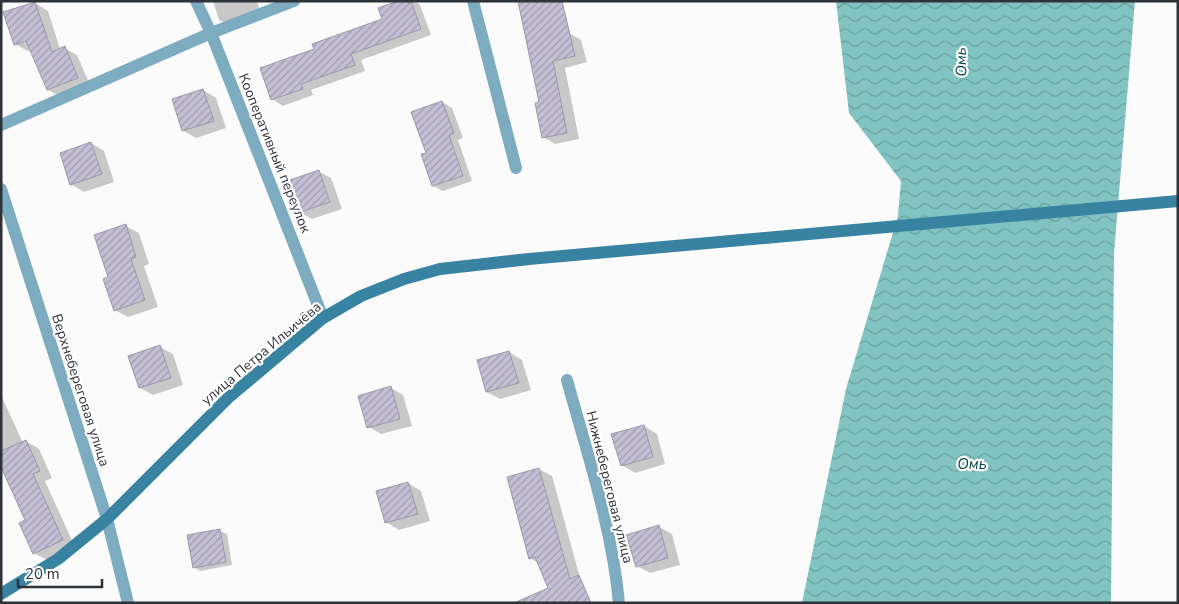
<svg xmlns="http://www.w3.org/2000/svg" width="1179" height="604" viewBox="0 0 1179 604" font-family="'Nunito Sans',sans-serif">
  <style>
    .water { fill: url(#water-waves) }
    .shadow { fill: #0003 }
    .building { fill: url(#building-hatch); stroke: #9c97ab }
    .lines { fill: none; stroke-linecap: round; stroke-linejoin: round }
    .minor { stroke: #7dabc0; stroke-width: 12 }
    .tertiary { stroke: #7dabc0; stroke-width: 12 }
    .secondary { stroke: #3883a1; stroke-width: 12 }
    .labels { text-anchor: middle; stroke-width: 4.5; stroke-linejoin: round; paint-order: stroke }
    .street-label { font-size: 14px; fill: #2e333a; stroke: #fff }
    .water-label { font-size: 15px; font-style: italic; fill: #034444; stroke: #fff }
  </style>
  <defs>
    <pattern id="water-waves" width="16" height="10" patternUnits="userSpaceOnUse" patternTransform="scale(1.25)"><rect width="16" height="10" fill="#81c4c2"/><path d="M0 5q4-4 8 0t8 0" fill="none" stroke="#6aa09f"/></pattern>
    <pattern id="building-hatch" width="6" height="6" patternUnits="userSpaceOnUse" patternTransform="scale(1.25)"><rect width="6" height="6" fill="#c4bfd4"/><path d="M-1 1l2-2M0 6l6-6M5 7l2-2" fill="none" stroke="#a09cad"/></pattern>
  </defs>
  <rect width="100%" height="100%" fill="#fbfbfb"/>
  <!-- water -->
  <path class="water" d="M 836,1 L 1135,1 L 1114,253 L 1111,603 L 802,603 L 846,389 L 898,216 L 901,181 L 849,113 Z"/>
  <!-- shadow -->
  <path class="shadow" d="M 213,1 L 257,1 L 262,16 L 232,27 L 219,20 Z
    M 402,1 L 414,1 L 420,5 L 431,35 L 361,60 L 365,71 L 311,90 L 313,95 L 283,106 L 272,99 L 315,50 L 384,20 Z
    M 35,3 L 48,11 L 60,49 L 64,48 L 77,55 L 90,85 L 61,97 L 48,90 L 31,50 L 28,51 L 15,44 Z
    M 569,33 L 581,40 L 587,62 L 565,68 L 579,139 L 555,144 L 543,137 L 541,103 L 526,40 Z
    M 203,90 L 216,98 L 226,128 L 196,138 L 184,131 L 173,100 Z
    M 442,102 L 452,108 L 463,138 L 458,140 L 472,181 L 443,191 L 433,186 L 427,154 Z
    M 91,143 L 104,151 L 114,182 L 84,192 L 71,184 Z
    M 318,171 L 331,178 L 342,209 L 312,219 L 299,212 Z
    M 126,226 L 139,233 L 149,264 L 144,266 L 158,307 L 128,317 L 115,310 Z
    M 160,347 L 173,354 L 183,385 L 153,395 L 140,388 Z
    M 509,352 L 522,360 L 531,390 L 500,399 L 487,392 Z
    M 391,388 L 403,395 L 412,426 L 381,434 L 369,427 Z
    M 1,395 L 23,443 L 26,441 L 39,449 L 52,478 L 45,481 L 75,547 L 47,560 L 34,553 L 27,520 L 1,464 Z
    M 644,426 L 657,434 L 665,464 L 635,473 L 622,465 Z
    M 539,469 L 552,476 L 584,592 L 530,558 Z
    M 408,483 L 421,491 L 430,521 L 399,530 L 386,522 Z
    M 659,527 L 672,534 L 680,565 L 650,573 L 637,566 Z
    M 220,531 L 227,534 L 232,565 L 200,571 L 194,567 Z"/>
  <!-- building -->
  <path class="building" d="M 398,1 L 411,1 L 421,29 L 351,54 L 355,65 L 301,84 L 303,89 L 271,100 L 260,68 L 314,49 L 312,44 L 382,19 L 378,8 Z
    M 518,1 L 562,1 L 575,56 L 553,61 L 567,133 L 542,138 L 535,103 L 539,102 Z
    M 35,2 L 52,52 L 65,46 L 78,78 L 47,90 L 26,41 L 14,45 L 3,12 Z
    M 203,89 L 214,121 L 182,131 L 172,99 Z
    M 442,101 L 454,133 L 449,135 L 463,176 L 432,186 L 421,154 L 426,153 L 411,112 Z
    M 91,142 L 102,174 L 70,185 L 60,153 Z
    M 319,170 L 330,202 L 298,213 L 287,181 Z
    M 126,224 L 136,257 L 131,259 L 145,300 L 114,311 L 103,279 L 108,277 L 94,235 Z
    M 160,345 L 171,378 L 139,388 L 128,356 Z
    M 509,351 L 519,383 L 486,392 L 477,360 Z
    M 391,386 L 400,419 L 367,428 L 358,396 Z
    M 644,425 L 653,457 L 621,466 L 611,434 Z
    M 26,440 L 40,471 L 33,474 L 63,540 L 33,554 L 19,523 L 25,520 L 1,467 L 1,451 Z
    M 539,468 L 570,579 L 579,575 L 591,603 L 514,603 L 548,588 L 535,557 L 529,559 L 507,477 Z
    M 408,482 L 418,514 L 385,523 L 376,491 Z
    M 659,525 L 668,558 L 636,567 L 626,535 Z
    M 220,529 L 226,562 L 193,568 L 187,535 Z"/>
  <g class="lines">
    <!-- minor -->
    <path class="minor" d="M 196,1 L 211,33 L 323,318
      M 473,1 L 516,168
      M 1,125 L 211,33 L 294,1
      M 567,380 C 587,453 612,527 619,603"/>
    <!-- tertiary -->
    <path class="tertiary" d="M 1,189 L 107,519 L 128,603"/>
    <!-- secondary -->
    <path class="secondary" d="M 1,594 L 58,559 L 107,519 L 228,398 L 323,318 L 361,296 L 404,279 L 440,269 L 529,259 L 1178,201"/>
  </g>
  <g class="labels">
    <!-- street labels -->
    <g class="street-label">
      <text transform="translate(275 153) rotate(68)" y="5">Кооперативный переулок</text>
      <text transform="translate(261 353) rotate(-40)" y="5">улица Петра Ильичёва</text>
      <text transform="translate(81 390) rotate(72)" y="5">Верхнебереговая улица</text>
      <text transform="translate(610 487) rotate(76)" y="5">Нижнебереговая улица</text>
    </g>
    <!-- water labels -->
    <g class="water-label">
      <text transform="translate(961 62) rotate(-92)" y="5">Омь</text>
      <text x="972" y="469">Омь</text>
    </g>
  </g>
  <!-- border -->
  <rect width="1179" height="604" fill="none" stroke="#2e333a" stroke-width="5"/>
  <!-- scale -->
  <path d="M18 579v8h84v-8" fill="none" stroke="#2e333a" stroke-width="2.5"/>
  <text x="25" y="579" font-size="15" fill="#2e333a" stroke="#ffffff" stroke-width="4" paint-order="stroke">20 m</text>
</svg>
